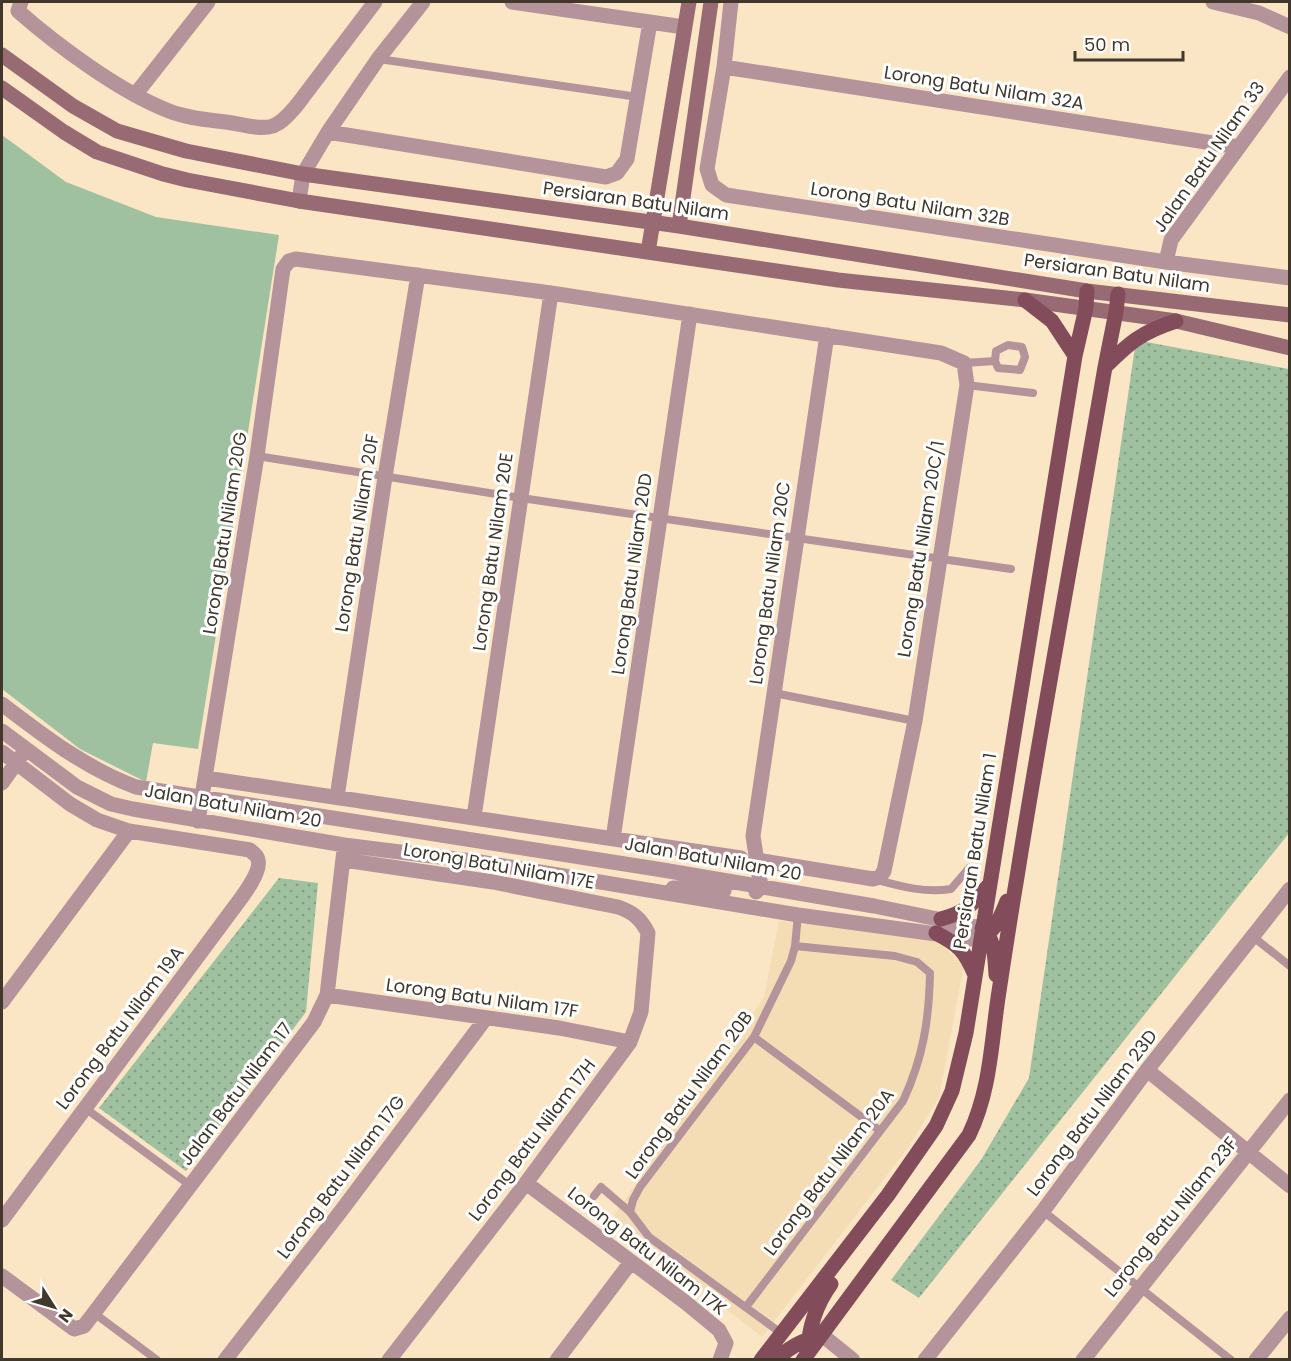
<svg xmlns="http://www.w3.org/2000/svg" width="1291" height="1361" viewBox="0 0 1291 1361" font-family="Poppins,sans-serif">
  <style>
    .built { fill: #f4ddb5 }
    .grass { fill: #9fc1a0 }
    .park { fill: url(#park-dots) }
    .lines { fill: none; stroke-linecap: round; stroke-linejoin: round }
    .lane { stroke: #b4939a; stroke-width: 8 }
    .street { stroke: #b4939a; stroke-width: 15 }
    .secondary { stroke: #986a74; stroke-width: 15 }
    .primary { stroke: #834c5a; stroke-width: 15 }
    .labels { text-anchor: middle; stroke-width: 6; stroke-linejoin: round; paint-order: stroke }
    .street-label { font-size: 18px; fill: #3f382b; stroke: #fff }
  </style>
  <defs>
    <pattern id="park-dots" width="8" height="8" patternUnits="userSpaceOnUse" patternTransform="scale(1.5)"><rect width="8" height="8" fill="#9fc1a0"/><path d="M2 2h.1M6 6h.1" fill="none" stroke="#839e83" stroke-width="1.8" stroke-linecap="round"/></pattern>
  </defs>
  <rect width="100%" height="100%" fill="#fae6c5"/>
  <!-- built -->
  <path class="built" d="M 779,921 L 934,938 L 964,965 L 939,1097 L 908,1148 L 762,1337 L 611,1220 L 764,997 Z"/>
  <!-- grass -->
  <path class="grass" d="M 2,135 L 66,182 L 156,217 L 279,235 L 198,749 L 153,743 L 146,782 L 80,749 L 2,689 Z"/>
  <!-- park -->
  <path class="park" d="M 1136,340 L 1289,369 L 1289,833 L 919,1298 L 891,1280 L 981,1160 L 1029,1078 Z
    M 279,878 L 318,883 L 306,1012 L 186,1171 L 99,1108 Z"/>
  <g class="lines">
    <!-- lane -->
    <path class="lane" d="M 379,59 L 638,97
      M 964,363 L 995,361 L 996,351 L 1008,345 L 1022,347 L 1025,357 L 1020,370 L 998,368 L 995,361
      M 967,385 L 1033,393
      M 257,456 L 521,498 L 1011,569
      M 774,693 L 915,721
      M 877,880 C 903,887 925,893 951,889 L 969,868
      M 1252,936 L 1290,966
      M 754,1037 L 879,1130
      M 85,1108 L 191,1186
      M 594,1196 L 601,1187 L 630,1212
      M 1043,1211 L 1231,1360
      M 746,1307 L 903,1101 C 923,1058 929,1021 930,973 L 917,962 L 895,956 L 795,946
      M 94,1313 L 157,1360
      M 781,1333 L 649,1237 L 630,1212 L 633,1200 L 640,1187 L 754,1037 L 791,961 L 795,946 L 798,915"/>
    <!-- street -->
    <path class="street" d="M 21,2 L 18,11 C 58,46 120,92 169,111 C 189,119 212,120 232,123 C 244,125 261,130 273,126 C 283,122 290,113 297,105 L 375,2
      M 512,2 L 684,27
      M 731,2 L 724,67 L 707,169 L 712,185 L 726,195 L 1166,262 L 1290,278
      M 1213,2 L 1259,13 L 1290,27
      M 724,67 L 1238,147
      M 135,95 L 208,2
      M 328,132 L 606,177 L 617,173 L 627,159 L 650,22
      M 299,201 L 303,174 L 328,132 L 378,59 L 423,2
      M 1166,262 L 1171,240 L 1290,77
      M 2,704 C 44,736 85,768 136,787 L 663,870 L 874,906 L 982,928
      M 2,731 L 77,787 L 111,804 L 133,809 L 344,845 L 480,862 L 798,915 L 980,940
      M 2,752 L 70,804 L 97,820 L 129,831 L 250,850 C 251,851 256,855 257,857 C 265,870 238,902 230,913 L 2,1220
      M 206,778 L 741,858
      M 2,783 L 21,756
      M 337,797 L 385,477 L 418,275
      M 474,817 L 551,293
      M 198,821 L 257,456 L 283,269 L 289,261 L 296,259 L 551,293 L 941,353 L 964,363 L 967,385 L 915,721 L 884,871 L 880,877 L 873,879 L 757,860
      M 613,839 L 690,314
      M 344,860 L 493,882 L 618,907 C 633,912 641,919 648,933 L 641,1012 L 630,1042 L 526,1183 L 389,1360
      M 673,888 L 694,886 L 724,891
      M 756,892 L 761,887 L 753,836 L 827,335
      M 327,995 L 559,1028 L 630,1042
      M 2,1002 L 129,831
      M 1147,1070 L 1290,1186
      M 526,1183 L 685,1302 L 719,1330 L 726,1343 L 720,1360
      M 2,1276 L 74,1329 L 84,1326 L 94,1313 L 314,1022 L 327,995 L 344,850
      M 822,1335 L 853,1360
      M 225,1360 L 341,1211 L 486,1018
      M 557,1360 L 631,1262
      M 925,1360 L 1043,1211 L 1147,1070 L 1290,889
      M 1083,1360 L 1290,1100
      M 1256,1360 L 1290,1318"/>
    <!-- secondary -->
    <path class="secondary" d="M 2,55 L 73,106 L 117,131 L 186,151 L 303,174 L 679,226 L 1087,291 L 1290,315
      M 2,88 L 64,132 L 97,152 L 163,174 L 187,180 L 299,201 L 838,280 L 1025,300 L 1176,321 L 1290,348
      M 679,226 L 711,2
      M 648,252 L 689,2"/>
    <!-- primary -->
    <path class="primary" d="M 1025,300 L 1052,321 L 1075,356
      M 1105,367 C 1130,342 1142,332 1176,321
      M 941,919 C 966,912 971,906 988,886
      M 982,928 C 995,939 995,958 996,975
      M 936,933 C 959,945 965,951 975,975
      M 981,940 C 995,930 1001,917 1007,901
      M 808,1353 C 808,1328 817,1303 831,1284
      M 761,1360 L 888,1195 L 936,1126 L 952,1091 L 966,1033 L 1075,356 L 1086,308 L 1087,291
      M 777,1360 C 786,1349 803,1340 816,1337
      M 803,1360 L 969,1135 C 990,1091 991,1046 998,998 C 1004,958 1010,918 1017,877 C 1044,707 1076,537 1105,367 L 1116,312 L 1118,294"/>
  </g>
  <g class="labels">
    <!-- street labels -->
    <g class="street-label">
      <text transform="translate(984 88) rotate(9)" y="6">Lorong Batu Nilam 32A</text>
      <text transform="translate(1209 157) rotate(-55)" y="6">Jalan Batu Nilam 33</text>
      <text transform="translate(636 201) rotate(8)" y="6">Persiaran Batu Nilam</text>
      <text transform="translate(910 204) rotate(9)" y="6">Lorong Batu Nilam 32B</text>
      <text transform="translate(1117 273) rotate(8)" y="6">Persiaran Batu Nilam</text>
      <text transform="translate(225 533) rotate(-81)" y="6">Lorong Batu Nilam 20G</text>
      <text transform="translate(357 533) rotate(-81)" y="6">Lorong Batu Nilam 20F</text>
      <text transform="translate(921 549) rotate(-81)" y="6">Lorong Batu Nilam 20C/1</text>
      <text transform="translate(493 552) rotate(-82)" y="6">Lorong Batu Nilam 20E</text>
      <text transform="translate(632 574) rotate(-82)" y="6">Lorong Batu Nilam 20D</text>
      <text transform="translate(770 583) rotate(-82)" y="6">Lorong Batu Nilam 20C</text>
      <text transform="translate(233 806) rotate(10)" y="6">Jalan Batu Nilam 20</text>
      <text transform="translate(975 851) rotate(-81)" y="6">Persiaran Batu Nilam 1</text>
      <text transform="translate(713 859) rotate(10)" y="6">Jalan Batu Nilam 20</text>
      <text transform="translate(499 866) rotate(10)" y="6">Lorong Batu Nilam 17E</text>
      <text transform="translate(482 998) rotate(8)" y="6">Lorong Batu Nilam 17F</text>
      <text transform="translate(120 1028) rotate(-53)" y="6">Lorong Batu Nilam 19A</text>
      <text transform="translate(236 1094) rotate(-53)" y="6">Jalan Batu Nilam 17</text>
      <text transform="translate(689 1095) rotate(-54)" y="6">Lorong Batu Nilam 20B</text>
      <text transform="translate(1092 1113) rotate(-53)" y="6">Lorong Batu Nilam 23D</text>
      <text transform="translate(532 1140) rotate(-53)" y="6">Lorong Batu Nilam 17H</text>
      <text transform="translate(829 1172) rotate(-53)" y="6">Lorong Batu Nilam 20A</text>
      <text transform="translate(341 1177) rotate(-53)" y="6">Lorong Batu Nilam 17G</text>
      <text transform="translate(1171 1217) rotate(-51)" y="6">Lorong Batu Nilam 23F</text>
      <text transform="translate(647 1251) rotate(38)" y="6">Lorong Batu Nilam 17K</text>
    </g>
  </g>
  <!-- border -->
  <rect width="1291" height="1361" fill="none" stroke="#3f382b" stroke-width="6"/>
  <!-- north arrow -->
  <g transform="translate(54 1307) rotate(127)" stroke="#ffffff" stroke-width="4.5" paint-order="stroke">
  <path d="M0-4.5L10 22L0 15L-10 22Z" fill="#3f382b"/>
  <text y="-9" font-size="16" font-weight="bold" text-anchor="middle" fill="#3f382b">N</text>
  </g>
  <!-- scale -->
  <path d="M1075 51v9h108v-9" fill="none" stroke="#3f382b" stroke-width="3"/>
  <text x="1084" y="51" font-size="18" fill="#3f382b" stroke="#ffffff" stroke-width="4.5" paint-order="stroke">50 m</text>
</svg>
